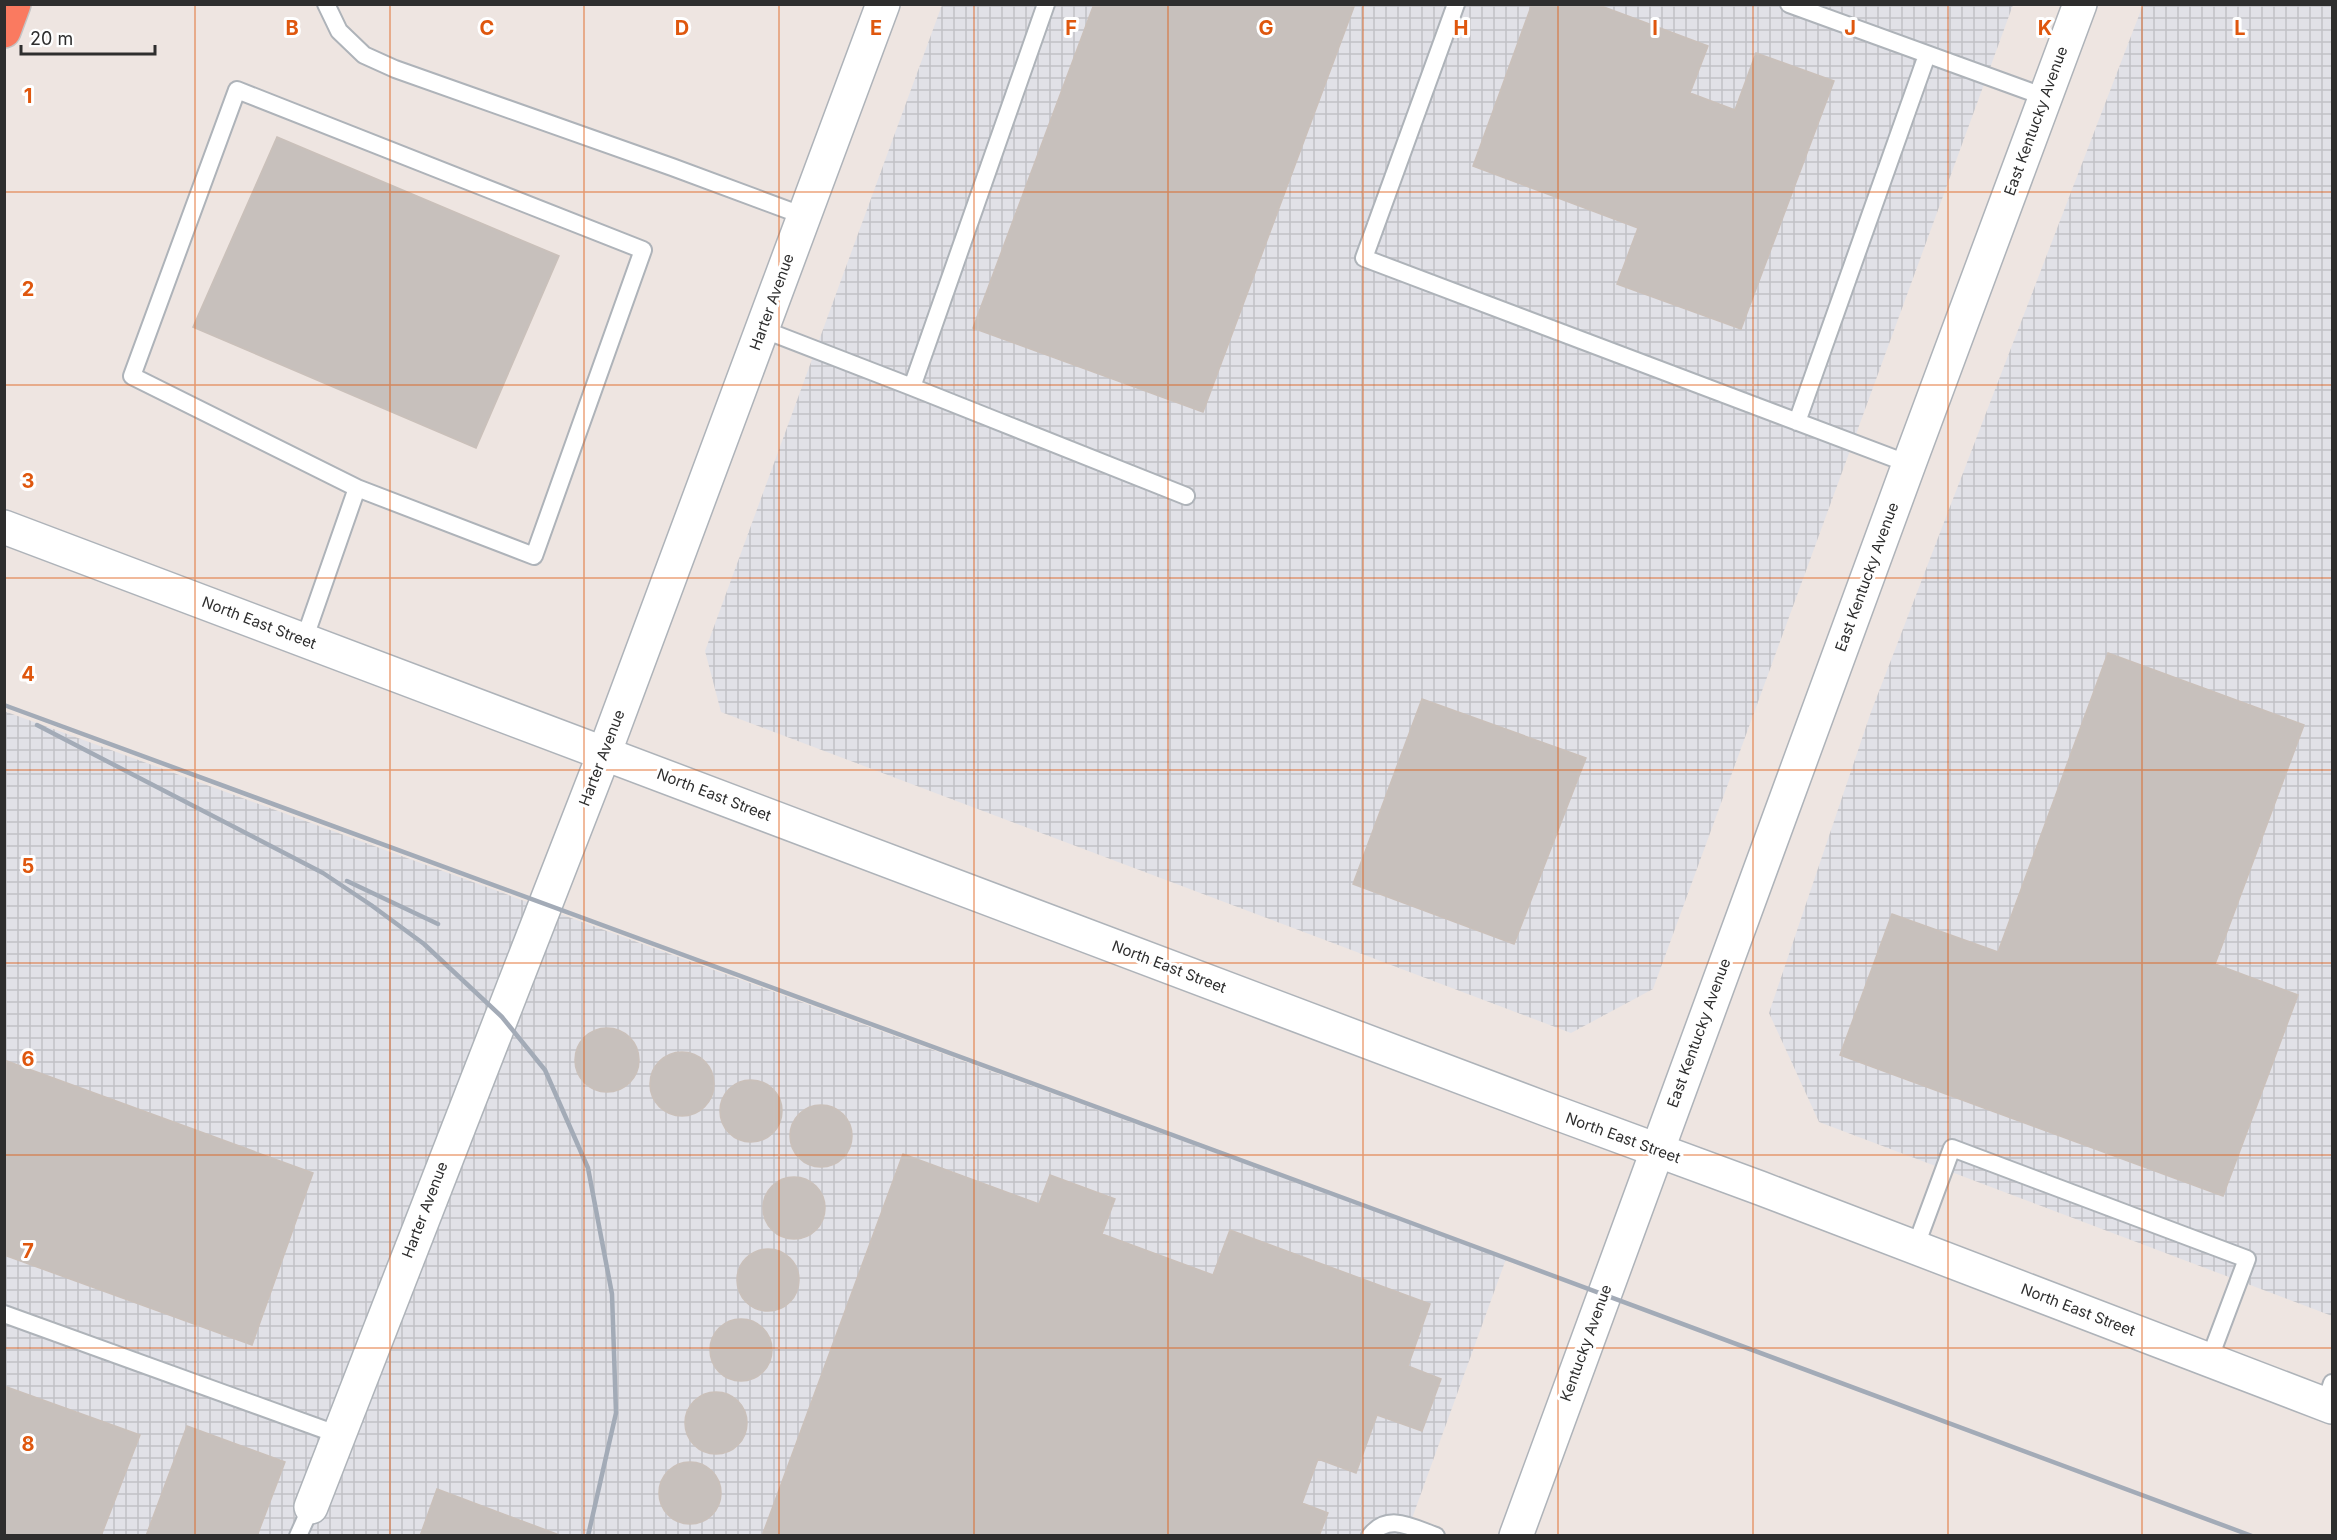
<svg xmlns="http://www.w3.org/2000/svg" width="2337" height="1540" viewBox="0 0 2337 1540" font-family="Inter,sans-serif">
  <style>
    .industrial { fill: url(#industrial-grid) }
    .building { fill: #c7c0bc; stroke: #cac0ba; stroke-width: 1.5 }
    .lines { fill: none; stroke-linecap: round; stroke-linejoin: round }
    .service-casing { stroke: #aeb3b9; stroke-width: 20 }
    .minor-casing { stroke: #aeb3b9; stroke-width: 36 }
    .tertiary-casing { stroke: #aeb3b9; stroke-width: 36 }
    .secondary-casing { stroke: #aeb3b9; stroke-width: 36 }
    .motorway-casing { stroke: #c4c4c4; stroke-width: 36 }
    .service { stroke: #fff; stroke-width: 16 }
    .minor { stroke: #fff; stroke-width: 33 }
    .tertiary { stroke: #fff; stroke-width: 33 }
    .secondary { stroke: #fff; stroke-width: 33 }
    .motorway { stroke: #fa7a60; stroke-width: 33 }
    .rail { stroke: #a3abb7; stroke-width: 4.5 }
    .grid { fill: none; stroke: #df570e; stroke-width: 1.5; stroke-opacity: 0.55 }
    .labels { text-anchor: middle; stroke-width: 6; stroke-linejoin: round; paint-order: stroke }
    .street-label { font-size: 15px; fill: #2e2e2e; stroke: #fff }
    .grid-label { font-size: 20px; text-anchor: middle; font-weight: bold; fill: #df570e; stroke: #fff; stroke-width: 6; stroke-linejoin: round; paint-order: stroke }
  </style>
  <defs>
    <pattern id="industrial-grid" width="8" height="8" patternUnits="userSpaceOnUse" patternTransform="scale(1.5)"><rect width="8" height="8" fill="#e1e1e7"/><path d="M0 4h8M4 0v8" fill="none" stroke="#c1c1c6"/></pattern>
  </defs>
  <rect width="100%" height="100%" fill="#eee5e1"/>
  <!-- industrial -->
  <path class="industrial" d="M 942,5 L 2013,5 L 1653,989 L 1571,1033 L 721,712 L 705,651 Z
    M 2143,5 L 2332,5 L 2332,1316 L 1819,1122 L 1769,1013 L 1871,712 Z
    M 4,711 L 1506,1259 L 1406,1535 L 5,1535 Z"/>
  <!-- building -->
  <path class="building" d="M 1094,4 L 1355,4 L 1203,412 L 973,328 Z
    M 1532,4 L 1596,4 L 1708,46 L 1690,93 L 1735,110 L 1756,53 L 1834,81 L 1741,329 L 1617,284 L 1638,228 L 1473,166 Z
    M 277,137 L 559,256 L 476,448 L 193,327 Z
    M 2108,653 L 2304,725 L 2215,964 L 2298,995 L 2223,1196 L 1840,1055 L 1892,914 L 1998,952 Z
    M 1422,699 L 1586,758 L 1514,944 L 1353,884 Z
    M575 1060a32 32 0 1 1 64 0a32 32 0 1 1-64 0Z
    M650 1084a32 32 0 1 1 64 0a32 32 0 1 1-64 0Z
    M 4,1060 L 313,1173 L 252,1345 L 4,1255 Z
    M720 1111a31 31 0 1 1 62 0a31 31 0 1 1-62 0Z
    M790 1136a31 31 0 1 1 62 0a31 31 0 1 1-62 0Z
    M 903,1154 L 1039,1204 L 1050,1175 L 1115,1199 L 1102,1234 L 1213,1275 L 1230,1230 L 1430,1304 L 1408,1366 L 1441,1379 L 1422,1431 L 1377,1415 L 1356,1473 L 1318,1459 L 1302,1503 L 1328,1513 L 1319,1536 L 762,1536 Z
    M763 1208a31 31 0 1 1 62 0a31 31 0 1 1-62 0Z
    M737 1280a31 31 0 1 1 62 0a31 31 0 1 1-62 0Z
    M710 1350a31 31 0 1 1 62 0a31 31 0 1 1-62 0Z
    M 4,1386 L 140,1435 L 101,1536 L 4,1536 Z
    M685 1423a31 31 0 1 1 62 0a31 31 0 1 1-62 0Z
    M 187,1426 L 285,1462 L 257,1536 L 146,1536 Z
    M659 1493a31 31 0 1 1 62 0a31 31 0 1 1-62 0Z
    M 437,1489 L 562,1536 L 420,1536 Z"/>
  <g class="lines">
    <defs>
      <path id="service" d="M 326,4 L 339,31 L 364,55 L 395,69 L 672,167 L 804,216
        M 1456,4 L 1364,258 L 1909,464
        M 1789,4 L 2045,97
        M 762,329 L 912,387 L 1046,4
        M 912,387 L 1186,496
        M 1797,422 L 1927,55
        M 304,640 L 357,488 L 534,556 L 643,250 L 237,90 L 132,376 L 357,488
        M 1915,1248 L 1952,1148 L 2247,1259 L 2209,1360
        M 4,1314 L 339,1435
        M 2325,1404 L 2332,1383
        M 298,1536 L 311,1507
        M 1370,1536 C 1388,1512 1413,1528 1436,1536"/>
      <path id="minor" d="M 311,1507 L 604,754 L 883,4"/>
      <path id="tertiary" d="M 1516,1536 L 1909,464 L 2080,4"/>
      <path id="secondary" d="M 4,527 L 1551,1111 L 1760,1188 L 2332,1407"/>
      <path id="motorway" d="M 4,31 L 14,4"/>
    </defs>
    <!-- service casing -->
    <use href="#service" class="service-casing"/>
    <!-- minor casing -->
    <use href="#minor" class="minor-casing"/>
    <!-- tertiary casing -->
    <use href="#tertiary" class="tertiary-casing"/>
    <!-- secondary casing -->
    <use href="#secondary" class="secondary-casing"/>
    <!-- motorway casing -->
    <use href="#motorway" class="motorway-casing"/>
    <!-- service -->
    <use href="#service" class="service"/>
    <!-- minor -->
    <use href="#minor" class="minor"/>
    <!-- tertiary -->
    <use href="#tertiary" class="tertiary"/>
    <!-- secondary -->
    <use href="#secondary" class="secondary"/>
    <!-- motorway -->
    <use href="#motorway" class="motorway"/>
    <!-- rail -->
    <path class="rail" d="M 4,705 L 1398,1218 L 2252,1536
      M 37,725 L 323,873 L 371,905 L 424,944 L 502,1017 L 545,1070 L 588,1168 L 612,1294 L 616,1413 L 588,1536
      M 347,881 L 438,924"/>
  </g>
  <!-- grid -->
  <path class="grid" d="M 195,4 L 195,1536M 390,4 L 390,1536M 584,4 L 584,1536M 779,4 L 779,1536M 974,4 L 974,1536M 1168,4 L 1168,1536M 1363,4 L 1363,1536M 1558,4 L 1558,1536M 1753,4 L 1753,1536M 1948,4 L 1948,1536M 2142,4 L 2142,1536M 4,192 L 2332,192M 4,385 L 2332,385M 4,578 L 2332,578M 4,770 L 2332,770M 4,963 L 2332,963M 4,1155 L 2332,1155M 4,1348 L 2332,1348"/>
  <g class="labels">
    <!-- street labels -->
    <g class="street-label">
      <text transform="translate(2036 121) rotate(-70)" y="5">East Kentucky Avenue</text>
      <text transform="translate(772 302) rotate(-70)" y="5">Harter Avenue</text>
      <text transform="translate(1867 577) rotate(-70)" y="5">East Kentucky Avenue</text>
      <text transform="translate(259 623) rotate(21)" y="5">North East Street</text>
      <text transform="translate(602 758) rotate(-69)" y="5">Harter Avenue</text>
      <text transform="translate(714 795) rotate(21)" y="5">North East Street</text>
      <text transform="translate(1169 967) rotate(21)" y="5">North East Street</text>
      <text transform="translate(1699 1033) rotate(-70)" y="5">East Kentucky Avenue</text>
      <text transform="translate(1623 1138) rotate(20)" y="5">North East Street</text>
      <text transform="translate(425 1210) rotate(-69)" y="5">Harter Avenue</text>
      <text transform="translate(2078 1310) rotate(21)" y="5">North East Street</text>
      <text transform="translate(1586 1343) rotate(-70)" y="5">Kentucky Avenue</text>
    </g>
  </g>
  <g class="grid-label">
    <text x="292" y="35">B</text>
    <text x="487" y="35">C</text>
    <text x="682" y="35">D</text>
    <text x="876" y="35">E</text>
    <text x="1071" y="35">F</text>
    <text x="1266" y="35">G</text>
    <text x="1461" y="35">H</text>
    <text x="1655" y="35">I</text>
    <text x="1850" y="35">J</text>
    <text x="2045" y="35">K</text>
    <text x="2240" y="35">L</text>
    <text x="28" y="103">1</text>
    <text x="28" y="296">2</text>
    <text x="28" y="488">3</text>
    <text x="28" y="681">4</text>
    <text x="28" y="873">5</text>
    <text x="28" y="1066">6</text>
    <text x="28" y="1258">7</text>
    <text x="28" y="1451">8</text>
  </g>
  <!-- border -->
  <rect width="2337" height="1540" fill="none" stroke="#2e2e2e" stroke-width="12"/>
  <!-- scale -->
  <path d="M21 45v9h134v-9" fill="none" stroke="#2e2e2e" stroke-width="3"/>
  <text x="30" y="45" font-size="18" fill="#2e2e2e" stroke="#ffffff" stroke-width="4.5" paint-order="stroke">20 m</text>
</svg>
